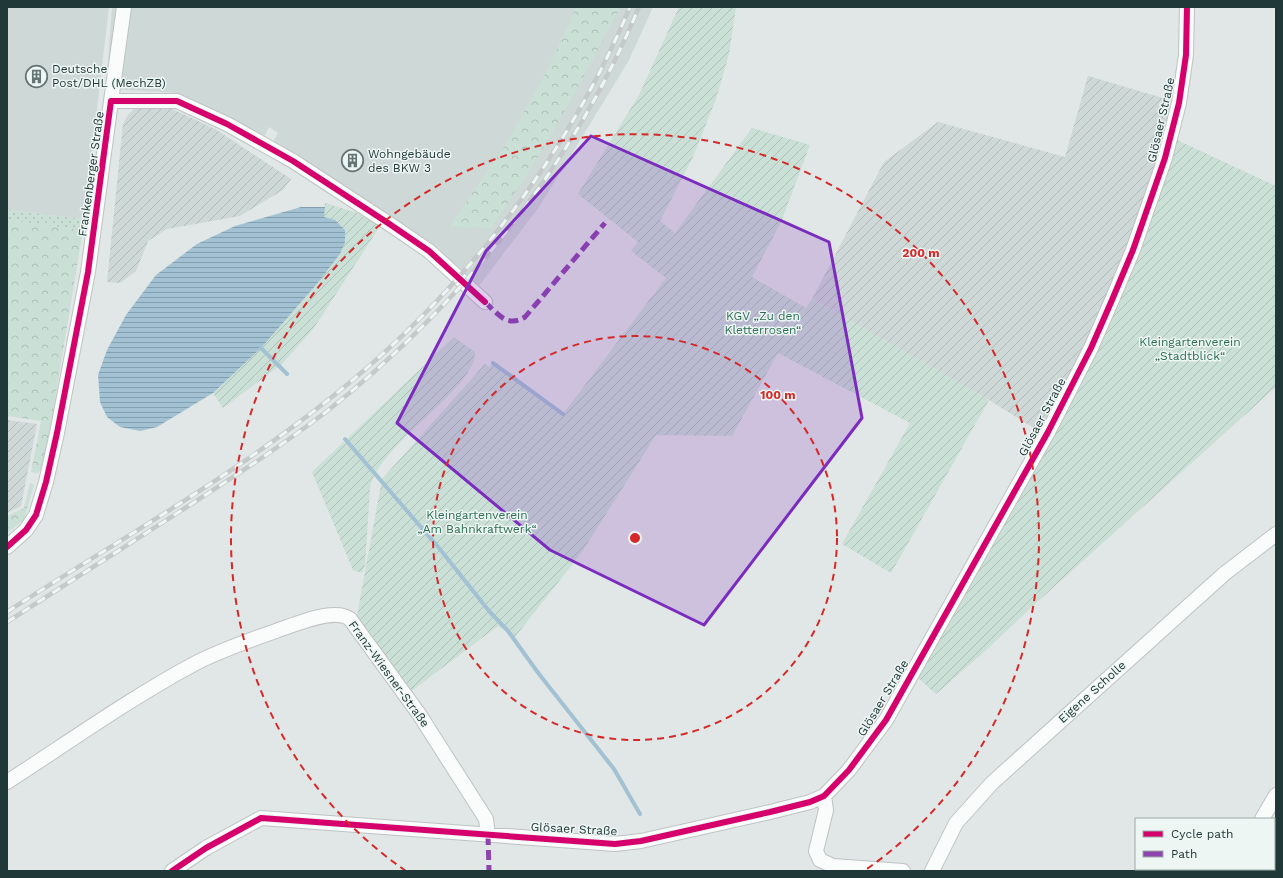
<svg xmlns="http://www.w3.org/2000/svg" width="1283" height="878" viewBox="0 0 1283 878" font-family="'Work Sans',sans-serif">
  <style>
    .built { fill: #ced8d6 }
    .industrial { fill: url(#industrial-furrows) }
    .grass { fill: url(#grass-dots) }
    .forest { fill: url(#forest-crowns) }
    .garden { fill: url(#garden-furrows) }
    .water { fill: url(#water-rules) }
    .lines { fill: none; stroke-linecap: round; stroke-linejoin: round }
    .stream { stroke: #a2c2d4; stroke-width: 4 }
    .minor-casing { stroke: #bec3c3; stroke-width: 16 }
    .minor { stroke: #fafbfb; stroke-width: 14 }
    .rail-casing { stroke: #c5c9c9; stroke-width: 4.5 }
    .rail { stroke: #eef6f4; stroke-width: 3; stroke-dasharray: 9; stroke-linecap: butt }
    .quiet { stroke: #8e44ad; stroke-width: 5; stroke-dasharray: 10 5; stroke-linecap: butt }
    .cycleway-casing { stroke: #eef6f4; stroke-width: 8 }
    .cycleway { stroke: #d6006c; stroke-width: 6 }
    .marked { fill: #7b2cbf; fill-opacity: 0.2; stroke: #7b2cbf; stroke-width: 3; stroke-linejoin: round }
    .ring { fill: none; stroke: #d62828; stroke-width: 2; stroke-dasharray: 7 5 }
    .labels { text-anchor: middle; stroke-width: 3; stroke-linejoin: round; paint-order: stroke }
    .poi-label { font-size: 12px; fill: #203837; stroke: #eef6f4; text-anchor: start }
    .street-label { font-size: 12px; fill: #203837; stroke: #eef6f4 }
    .park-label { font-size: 12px; fill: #2c6d54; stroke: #eef6f4 }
    .centre { fill: #d62828; stroke: #eef6f4; stroke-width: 2 }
    .ring-label { font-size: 12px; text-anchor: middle; font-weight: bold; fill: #d62828; stroke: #eef6f4; stroke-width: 3; stroke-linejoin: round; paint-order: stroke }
  </style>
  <defs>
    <pattern id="industrial-furrows" width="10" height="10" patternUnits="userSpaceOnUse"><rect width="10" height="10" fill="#ced8d6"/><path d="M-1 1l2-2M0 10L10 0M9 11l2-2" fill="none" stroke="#b1bab8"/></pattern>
    <pattern id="grass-dots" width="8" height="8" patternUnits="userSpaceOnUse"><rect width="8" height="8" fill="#cadfd6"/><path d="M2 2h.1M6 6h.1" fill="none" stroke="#adc0b8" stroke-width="1.8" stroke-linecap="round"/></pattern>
    <pattern id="forest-crowns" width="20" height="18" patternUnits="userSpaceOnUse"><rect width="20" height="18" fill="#cadfd6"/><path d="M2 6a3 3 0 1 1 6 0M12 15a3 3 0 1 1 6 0" fill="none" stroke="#adc0b8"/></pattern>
    <pattern id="garden-furrows" width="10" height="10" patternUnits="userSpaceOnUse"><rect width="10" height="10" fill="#cadfd6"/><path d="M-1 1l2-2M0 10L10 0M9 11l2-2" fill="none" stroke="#adc0b8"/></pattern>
    <pattern id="water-rules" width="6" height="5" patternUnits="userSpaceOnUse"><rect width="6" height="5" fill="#a2c2d4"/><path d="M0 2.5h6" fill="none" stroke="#849fad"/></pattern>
  </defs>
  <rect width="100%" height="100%" fill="#e1e6e6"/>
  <!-- built -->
  <path class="built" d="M 7,7 L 109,7 L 84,219 L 7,210 Z
    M 112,7 L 653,7 L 628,62 L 539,207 L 478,287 L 273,142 L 278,133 L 269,127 L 264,137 L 230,118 L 178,93 L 106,89 Z"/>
  <!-- industrial -->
  <path class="industrial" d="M 1088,76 L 1173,101 L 1157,162 L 1132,236 L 1086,348 L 1040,432 L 989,400 L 812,299 L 884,162 L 938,122 L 1065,157 Z
    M 135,108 L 172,109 L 200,122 L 215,129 L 291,179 L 283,190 L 240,216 L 167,229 L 148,241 L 136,271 L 120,283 L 107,282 L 123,124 L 128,115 Z
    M 7,420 L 37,424 L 21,506 L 7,513 Z"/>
  <!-- grass -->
  <path class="grass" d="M 7,210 L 84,219 L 83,230 L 7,220 Z"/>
  <!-- forest -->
  <path class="forest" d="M 576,7 L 620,7 L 576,91 L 532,167 L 491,228 L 449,227 L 506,144 L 547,71 Z
    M 7,220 L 83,230 L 44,466 L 38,473 L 31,472 L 41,421 L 7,416 Z
    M 30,483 L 34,485 L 24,520 L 7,533 L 7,516 L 24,508 Z"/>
  <!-- garden -->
  <path class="garden" d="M 679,7 L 736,7 L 729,54 L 716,99 L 693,157 L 660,221 L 675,233 L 752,128 L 810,145 L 781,222 L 752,277 L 806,308 L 812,299 L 989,400 L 891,573 L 842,544 L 910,423 L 778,353 L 732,436 L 656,435 L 582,552 L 515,637 L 498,626 L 410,692 L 356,621 L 382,479 L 485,364 L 489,367 L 493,363 L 563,414 L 666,278 L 631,251 L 638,242 L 578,194 L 639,95 Z
    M 1177,140 L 1276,186 L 1276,387 L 1035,604 L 985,651 L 936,694 L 917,677 L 1094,356 L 1141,251 Z
    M 325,203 L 357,213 L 380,226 L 314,328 L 282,364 L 223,408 L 213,393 L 261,348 L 316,285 L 340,254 L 324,217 Z
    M 454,337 L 475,352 C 475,390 380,442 370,488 L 365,565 L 362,573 L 353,570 L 312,472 Z"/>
  <!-- water -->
  <path class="water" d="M 301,207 L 325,207 L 324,217 L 335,220 L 345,230 L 345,242 L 340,254 L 316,285 L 261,348 L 213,393 L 157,427 L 140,431 L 120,427 L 107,417 L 100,402 L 98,375 L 107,350 L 126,315 L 156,275 L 197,244 L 235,226 Z"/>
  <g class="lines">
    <!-- stream -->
    <path class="stream" d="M 261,348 L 287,374
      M 493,363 L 563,414
      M 345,439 L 439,548 L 489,611 L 508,631 L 539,674 L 614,769 L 640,814"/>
    <defs>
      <path id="minor" d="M 111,101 L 124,7
        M 7,547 L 26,530 L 36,515 L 46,482 L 57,433 L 88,272 L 111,101 L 177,101 L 227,124 L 293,161 L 388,223 L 429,251 L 485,302
        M 7,782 C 69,742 129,699 194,664 C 223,649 256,638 287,627 C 302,622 336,608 350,619 L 419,714 L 486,819 L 488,835
        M 824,796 L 826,810 L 816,851 L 820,860 L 833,866 L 903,871
        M 1262,819 L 1276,795
        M 172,871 L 206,848 L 261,818 L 615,844 L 641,841 L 770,812 L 810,802 L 824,796 L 849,770 L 886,720 L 1048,432 L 1091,348 L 1112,300 L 1133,250 L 1165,158 L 1179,103 L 1186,55 L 1187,7
        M 932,871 L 956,823 L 992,783 L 1224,574 L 1276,534
        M 1239,871 L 1239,869"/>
    </defs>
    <!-- minor casing -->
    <use href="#minor" class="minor-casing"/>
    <!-- minor -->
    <use href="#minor" class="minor"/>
    <defs>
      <path id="rail" d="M 7,612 C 123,537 248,468 354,379 C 473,279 570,150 630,7
        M 7,622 C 68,583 129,544 190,505 C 238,474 286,443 331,408 C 464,302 574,164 639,7"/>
    </defs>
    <!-- rail casing -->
    <use href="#rail" class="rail-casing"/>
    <!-- rail -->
    <use href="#rail" class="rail"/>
    <!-- quiet -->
    <path class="quiet" d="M 485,302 C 498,314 507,328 525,317 L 605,223
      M 488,835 L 489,871"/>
    <defs>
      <path id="cycleway" d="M 7,547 L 26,530 L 36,515 L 46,482 L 57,433 L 88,272 L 111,101 L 177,101 L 227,124 L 293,161 L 388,223 L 429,251 L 485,302
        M 172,871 L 206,848 L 261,818 L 615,844 L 641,841 L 770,812 L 810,802 L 824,796 L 849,770 L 886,720 L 1048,432 L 1091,348 L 1112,300 L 1133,250 L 1165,158 L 1179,103 L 1186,55 L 1187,7"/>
    </defs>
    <!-- cycleway casing -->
    <use href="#cycleway" class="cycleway-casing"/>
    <!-- cycleway -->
    <use href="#cycleway" class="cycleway"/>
  </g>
  <!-- marked area -->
  <path class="marked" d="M 591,136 L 829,242 L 862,418 L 704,625 L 550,550 L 397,423 L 486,251 Z"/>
  <!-- distance rings -->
  <g class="ring">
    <circle cx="635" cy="538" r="202"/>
    <path d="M406 871A404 404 0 1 1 864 871"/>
  </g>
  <!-- icons -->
  <defs>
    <symbol id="building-ring" viewBox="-11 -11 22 22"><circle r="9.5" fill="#eef6f4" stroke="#647574" stroke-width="1.5"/><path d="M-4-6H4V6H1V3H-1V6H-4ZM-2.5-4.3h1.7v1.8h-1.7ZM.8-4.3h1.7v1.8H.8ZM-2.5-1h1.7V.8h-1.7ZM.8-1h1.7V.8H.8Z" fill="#647574"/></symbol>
  </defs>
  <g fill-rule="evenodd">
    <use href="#building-ring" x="24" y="64" width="25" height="25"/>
    <use href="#building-ring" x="340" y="148" width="25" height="25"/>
  </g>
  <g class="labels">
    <!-- poi labels -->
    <g class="poi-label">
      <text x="52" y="73">Deutsche<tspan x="52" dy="14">Post/DHL (MechZB)</tspan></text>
      <text x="368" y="158">Wohngebäude<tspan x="368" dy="14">des BKW 3</tspan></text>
    </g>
    <!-- street labels -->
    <g class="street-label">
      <text transform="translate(1161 120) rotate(-77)" y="4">Glösaer Straße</text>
      <text transform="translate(91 174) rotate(-82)" y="4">Frankenberger Straße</text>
      <text transform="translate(1042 417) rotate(-62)" y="4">Glösaer Straße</text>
      <text transform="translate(389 674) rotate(54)" y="4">Franz-Wiesner-Straße</text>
      <text transform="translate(1092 692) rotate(-42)" y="4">Eigene Scholle</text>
      <text transform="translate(883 698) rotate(-59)" y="4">Glösaer Straße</text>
      <text transform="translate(574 829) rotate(3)" y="4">Glösaer Straße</text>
    </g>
    <!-- park labels -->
    <g class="park-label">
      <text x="763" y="320">KGV „Zu den<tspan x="763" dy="14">Kletterrosen“</tspan></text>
      <text x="1190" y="346">Kleingartenverein<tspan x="1190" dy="14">„Stadtblick“</tspan></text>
      <text x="477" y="519">Kleingartenverein<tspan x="477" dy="14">„Am Bahnkraftwerk“</tspan></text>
    </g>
  </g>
  <circle cx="635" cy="538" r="6" class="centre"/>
  <g class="ring-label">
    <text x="921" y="257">200 m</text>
    <text x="778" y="399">100 m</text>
  </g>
  <!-- border -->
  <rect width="1283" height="878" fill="none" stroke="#203837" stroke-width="16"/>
  <!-- legend -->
  <rect x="1135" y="818" width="140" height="52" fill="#eef6f4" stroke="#9caaa8"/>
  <rect x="1143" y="831" width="20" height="6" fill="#d6006c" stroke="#9caaa8"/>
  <text x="1171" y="838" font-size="12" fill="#203837">Cycle path</text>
  <rect x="1143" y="851" width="20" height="6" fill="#8e44ad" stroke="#9caaa8"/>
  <text x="1171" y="858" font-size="12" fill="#203837">Path</text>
</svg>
